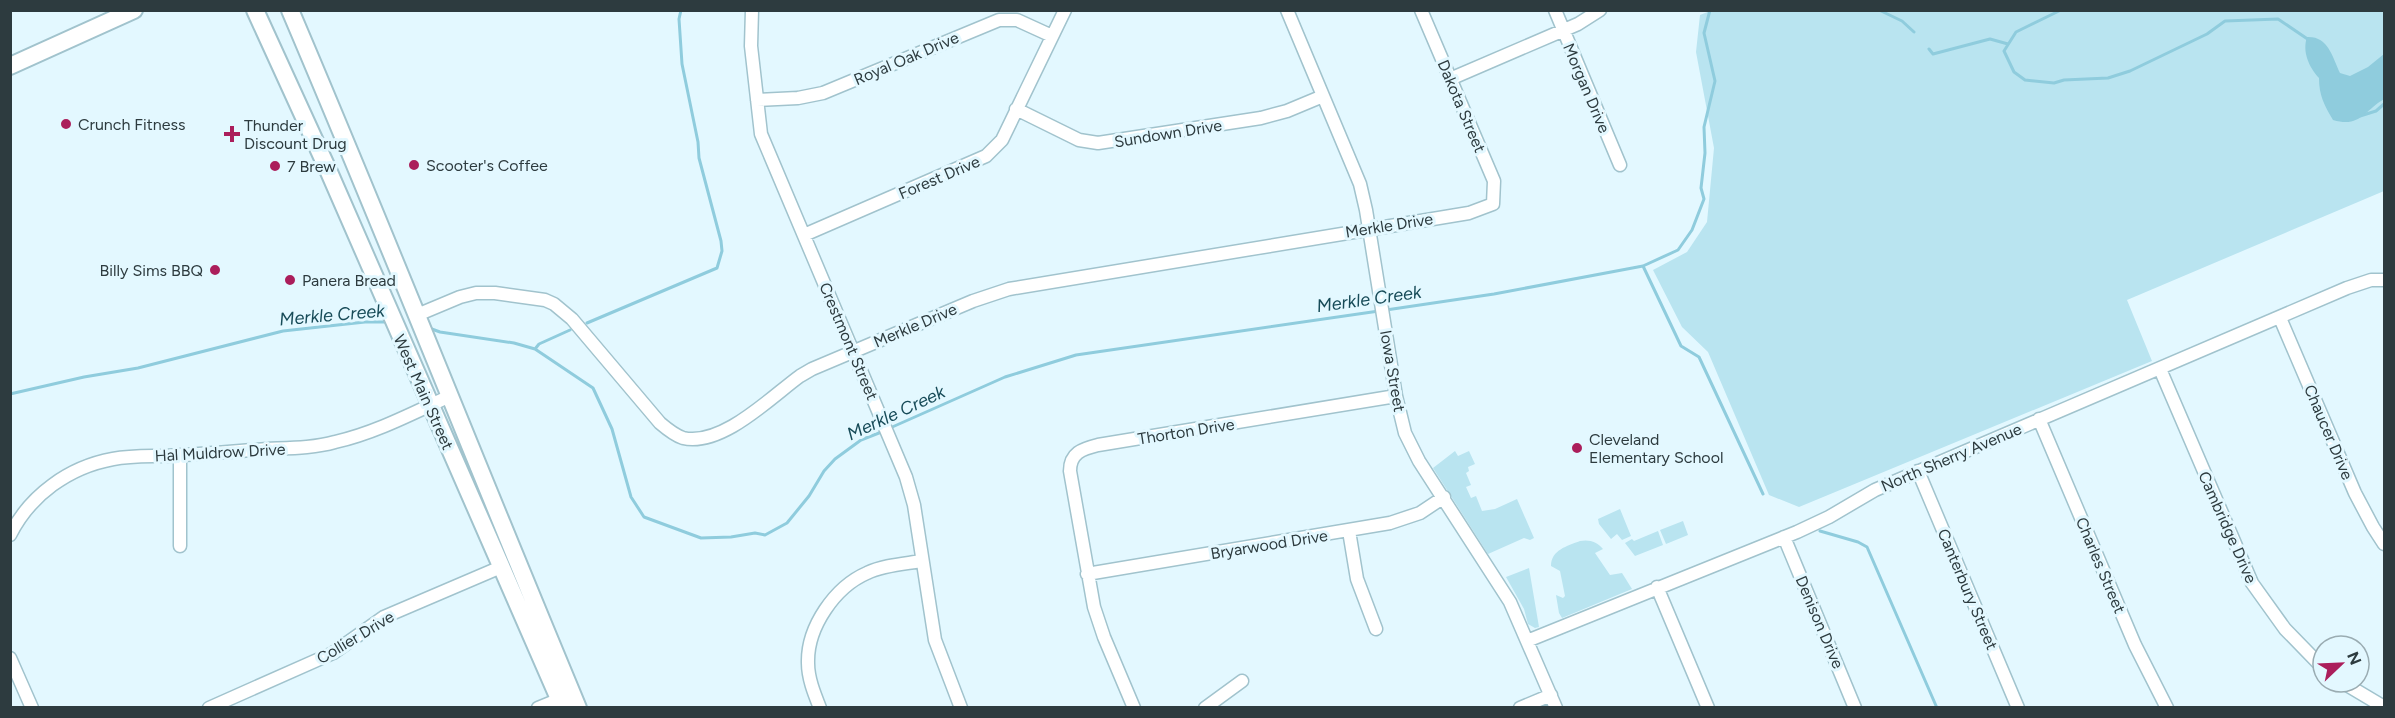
<svg xmlns="http://www.w3.org/2000/svg" width="2395" height="718" viewBox="0 0 2395 718" font-family="Figtree,sans-serif">
  <style>
    .green { fill: #b9e4f0 }
    .water { fill: #8fccdd }
    .lines { fill: none; stroke-linecap: round; stroke-linejoin: round }
    .stream { stroke: #8fccdd; stroke-width: 3 }
    .minor-casing { stroke: #a1c3cd; stroke-width: 15 }
    .major-casing { stroke: #a1c3cd; stroke-width: 20 }
    .minor { stroke: #fff; stroke-width: 12 }
    .major { stroke: #fff; stroke-width: 16 }
    .poi-dot { fill: #ab1e5b; stroke: #e3f8ff; stroke-width: 2 }
    .labels { text-anchor: middle; stroke-width: 6; stroke-linejoin: round; paint-order: stroke }
    .street-label { font-size: 16px; fill: #2d3b3f; stroke: #e3f8ff }
    .poi-label { font-size: 16px; fill: #2d3b3f; stroke: #e3f8ff; text-anchor: start }
    .water-label { font-size: 18px; font-style: italic; fill: #174b58; stroke: #e3f8ff }
  </style>
  <rect width="100%" height="100%" fill="#e3f8ff"/>
  <!-- green -->
  <path class="green" d="M 1710,11 L 2384,11 L 2384,191 L 2127,300 L 2152,361 L 1799,507 L 1769,495 L 1708,352 L 1682,327 L 1653,270 L 1687,252 L 1707,222 L 1714,148 L 1696,52 L 1700,15 Z
    M 1455,451 L 1458,456 L 1469,451 L 1475,464 L 1468,467 L 1469,471 L 1466,473 L 1471,485 L 1466,487 L 1471,498 L 1476,496 L 1482,511 L 1495,509 L 1517,499 L 1534,538 L 1530,540 L 1524,538 L 1488,554 L 1433,468 Z
    M 1620,509 L 1631,536 L 1622,540 L 1617,534 L 1611,539 L 1599,524 L 1598,519 Z
    M 1683,521 L 1688,535 L 1666,544 L 1660,530 Z
    M 1658,531 L 1663,545 L 1635,556 L 1625,543 L 1632,539 L 1634,541 Z
    M 1580,541 C 1589,539 1598,542 1603,549 L 1595,553 L 1610,575 L 1622,573 L 1632,589 L 1562,618 L 1559,613 L 1556,595 L 1563,598 L 1565,596 L 1560,571 L 1551,566 C 1551,550 1567,546 1580,541 Z
    M 1529,568 L 1539,627 L 1535,628 L 1528,624 L 1524,609 L 1506,577 Z"/>
  <!-- water -->
  <path class="water" d="M 2307,37 C 2328,36 2332,56 2340,73 L 2350,76 L 2368,67 L 2384,54 L 2384,99 C 2364,111 2360,128 2333,120 C 2324,105 2319,95 2319,78 C 2309,67 2302,52 2307,37 Z"/>
  <g class="lines">
    <!-- stream -->
    <path class="stream" d="M 1879,10 L 1902,21 L 1914,32
      M 2061,10 L 2016,32 L 2004,51 L 2014,72 L 2025,80 L 2054,83 L 2064,80 L 2108,78 L 2130,71 L 2207,34 L 2225,21 L 2278,19 L 2309,40
      M 1929,49 L 1933,54 L 1990,39 L 2008,44
      M 2360,116 L 2376,111 L 2384,104
      M 1643,266 L 1681,346 L 1699,357 L 1763,494
      M 1386,310 L 1494,294 L 1643,266 L 1678,250 L 1692,230 L 1704,199 L 1701,188 L 1705,153 L 1704,127 L 1715,81 L 1704,33 L 1710,10
      M 587,323 L 717,268 L 722,251 L 721,241 L 699,158 L 698,142 L 682,64 L 679,19 L 681,10
      M 429,328 L 440,332 L 514,343 L 535,349 L 593,388 L 612,429 L 631,497 L 644,517 L 701,538 L 731,537 L 755,533 L 765,535 L 787,523 L 809,496 L 824,471 L 835,459 L 861,440 L 884,431
      M 535,349 L 539,344 L 570,330
      M 10,394 L 84,377 L 138,368 L 283,331 L 365,322 L 387,322
      M 890,428 L 1005,377 L 1076,355 L 1379,311
      M 1820,531 L 1858,542 L 1867,547 L 1937,708"/>
    <defs>
      <path id="minor" d="M 752,10 L 751,46 L 761,134 L 906,477 L 914,505 L 935,640 L 961,708
        M 1287,10 L 1360,184 L 1366,210 L 1396,396 L 1405,433 L 1419,461 L 1510,602 L 1556,708
        M 1555,10 L 1620,165
        M 1450,79 L 1578,24 L 1600,10
        M 757,100 L 798,98 L 823,93 L 999,20 L 1017,20 L 1052,36
        M 1016,109 L 1079,140 L 1098,143 L 1261,118 L 1287,111 L 1323,96
        M 804,235 L 986,156 L 1002,140 L 1065,10
        M 417,315 L 460,297 L 476,293 L 495,293 L 545,300 L 554,304 L 572,319 L 660,423 C 667,429 674,435 683,438 C 722,447 771,397 800,376 L 812,369 L 973,301 L 1009,289 L 1469,213 L 1493,204 L 1494,181 L 1421,10
        M 2280,318 L 2355,493 L 2373,527 L 2384,544
        M 2160,369 L 2252,583 L 2285,629 L 2323,668
        M 2039,419 L 2135,645 L 2167,708
        M 180,455 L 180,546
        M 1918,471 L 2018,708
        M 1349,531 L 1357,579 L 1376,629
        M 10,535 C 30,495 69,467 113,459 C 135,455 158,457 181,455 C 210,454 239,451 267,449 C 290,448 314,448 335,442 C 375,433 413,413 450,396
        M 1784,537 L 1855,708
        M 1087,574 L 1390,523 L 1420,513 L 1444,497
        M 1657,587 L 1708,708
        M 1527,641 L 1797,532 L 1829,517 L 1875,490 L 2347,288 L 2371,280 L 2384,280
        M 10,658 L 32,708
        M 2342,682 L 2384,707
        M 209,708 L 333,653 L 384,617 L 501,567
        M 538,708 L 560,699
        M 820,708 C 814,693 808,678 808,663 C 807,627 835,587 867,573 C 884,565 904,564 922,561
        M 1134,708 L 1104,637 L 1094,607 L 1070,471 C 1070,453 1082,449 1098,445 L 1396,396
        M 1205,708 L 1242,681
        M 1520,708 L 1551,695"/>
      <path id="major" d="M 255,10 L 329,172 L 563,708
        M 290,10 C 389,242 481,476 578,708
        M 10,66 L 134,10"/>
    </defs>
    <!-- minor casing -->
    <use href="#minor" class="minor-casing"/>
    <!-- major casing -->
    <use href="#major" class="major-casing"/>
    <!-- minor -->
    <use href="#minor" class="minor"/>
    <!-- major -->
    <use href="#major" class="major"/>
  </g>
  <!-- markers -->
  <g class="poi-dot">
    <circle cx="66" cy="124" r="6"/>
    <path d="M229 125h6v6h6v6h-6v6h-6v-6h-6v-6h6z"/>
    <circle cx="414" cy="165" r="6"/>
    <circle cx="275" cy="166" r="6"/>
    <circle cx="215" cy="270" r="6"/>
    <circle cx="290" cy="280" r="6"/>
    <circle cx="1577" cy="448" r="6"/>
  </g>
  <g class="labels">
    <!-- street labels -->
    <g class="street-label">
      <text transform="translate(906 58) rotate(-23)" y="6">Royal Oak Drive</text>
      <text transform="translate(1587 88) rotate(67)" y="6">Morgan Drive</text>
      <text transform="translate(1462 106) rotate(67)" y="6">Dakota Street</text>
      <text transform="translate(1168 133) rotate(-9)" y="6">Sundown Drive</text>
      <text transform="translate(939 177) rotate(-23)" y="6">Forest Drive</text>
      <text transform="translate(1389 225) rotate(-9)" y="6">Merkle Drive</text>
      <text transform="translate(915 325) rotate(-23)" y="6">Merkle Drive</text>
      <text transform="translate(849 341) rotate(67)" y="6">Crestmont Street</text>
      <text transform="translate(1393 371) rotate(80)" y="6">Iowa Street</text>
      <text transform="translate(424 392) rotate(66)" y="6">West Main Street</text>
      <text transform="translate(1186 431) rotate(-9)" y="6">Thorton Drive</text>
      <text transform="translate(2329 432) rotate(67)" y="6">Chaucer Drive</text>
      <text transform="translate(220 452) rotate(-3)" y="6">Hal Muldrow Drive</text>
      <text transform="translate(1951 457) rotate(-23)" y="6">North Sherry Avenue</text>
      <text transform="translate(2228 527) rotate(66)" y="6">Cambridge Drive</text>
      <text transform="translate(1269 544) rotate(-9)" y="6">Bryarwood Drive</text>
      <text transform="translate(2101 565) rotate(67)" y="6">Charles Street</text>
      <text transform="translate(1968 589) rotate(67)" y="6">Canterbury Street</text>
      <text transform="translate(1820 622) rotate(67)" y="6">Denison Drive</text>
      <text transform="translate(355 637) rotate(-31)" y="6">Collier Drive</text>
    </g>
    <!-- poi labels -->
    <g class="poi-label">
      <text x="78" y="130">Crunch Fitness</text>
      <text x="244" y="131">Thunder<tspan x="244" dy="18">Discount Drug</tspan></text>
      <text x="426" y="171">Scooter's Coffee</text>
      <text x="287" y="172">7 Brew</text>
      <text x="203" y="276" text-anchor="end">Billy Sims BBQ</text>
      <text x="302" y="286">Panera Bread</text>
      <text x="1589" y="445">Cleveland<tspan x="1589" dy="18">Elementary School</tspan></text>
    </g>
    <!-- water labels -->
    <g class="water-label">
      <text transform="translate(1369 299) rotate(-8)" y="6">Merkle Creek</text>
      <text transform="translate(332 315) rotate(-5)" y="6">Merkle Creek</text>
      <text transform="translate(896 413) rotate(-25)" y="6">Merkle Creek</text>
    </g>
  </g>
  <!-- border -->
  <rect width="2395" height="718" fill="none" stroke="#2d3b3f" stroke-width="24"/>
  <!-- north arrow -->
  <g transform="translate(2341 664) rotate(67)"><circle r="28" fill="#e3f8ff" stroke="#9aacb2" stroke-width="1.5"/>
  <path d="M0-4.5L10 22L0 15L-10 22Z" fill="#ab1e5b"/>
  <text y="-9" font-size="16" font-weight="bold" text-anchor="middle" fill="#2d3b3f">N</text>
  </g>
</svg>
